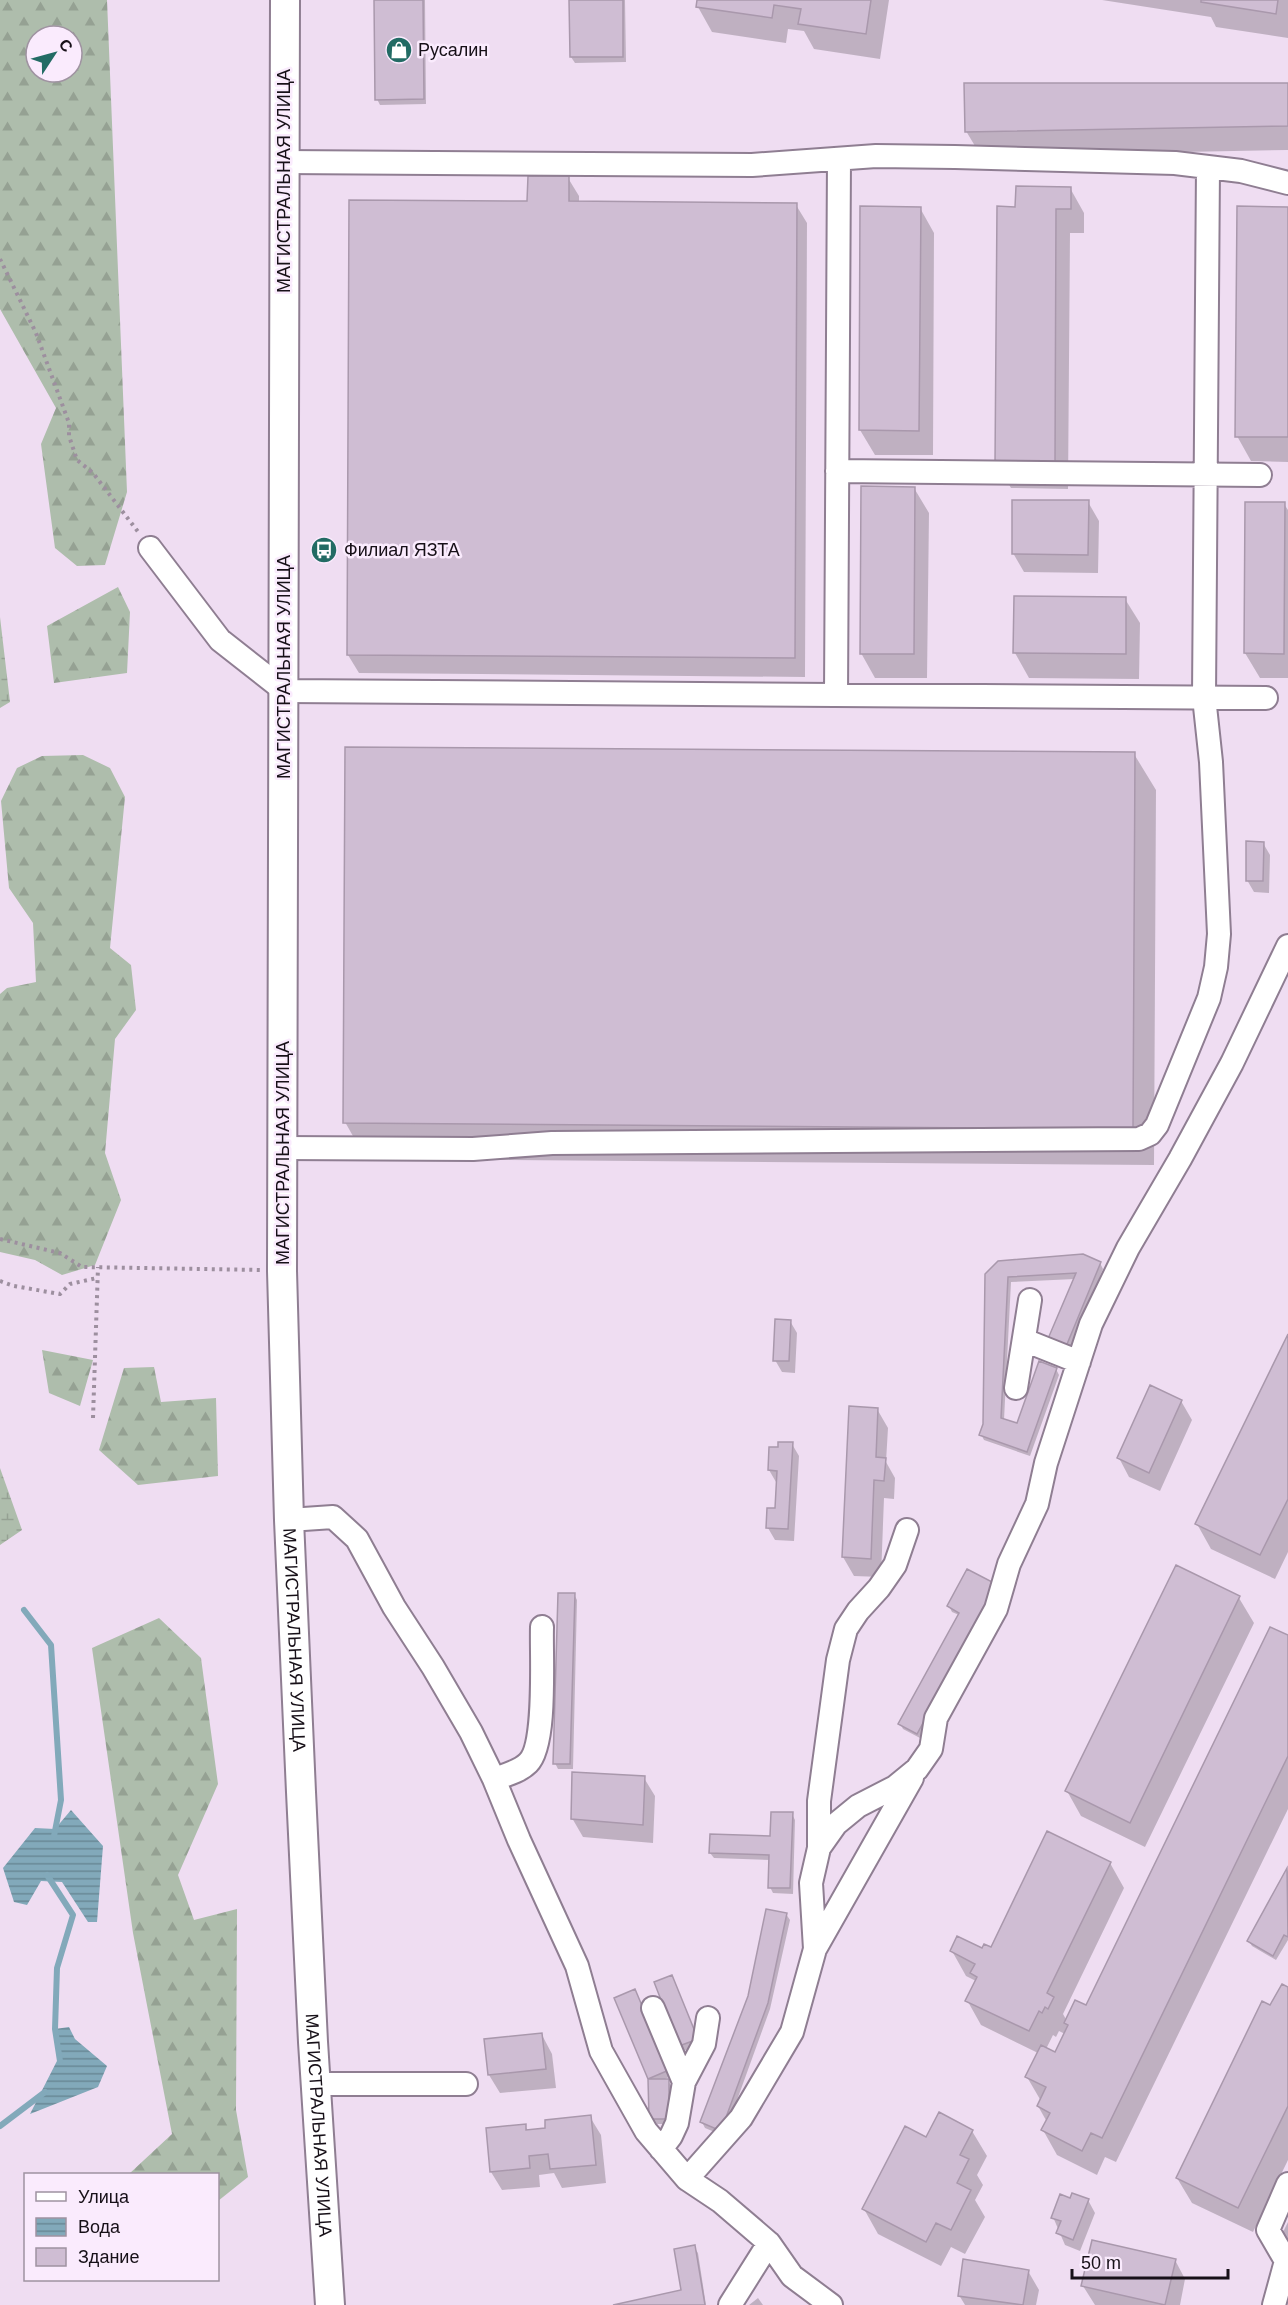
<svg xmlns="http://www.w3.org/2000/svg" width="1288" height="2305" viewBox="0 0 1288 2305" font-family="Helvetica,sans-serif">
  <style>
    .forest { fill: url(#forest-firs); fill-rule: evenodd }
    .wetland { fill: url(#wetland-marsh) }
    .water { fill: url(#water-rules) }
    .shadow { fill: #0003; fill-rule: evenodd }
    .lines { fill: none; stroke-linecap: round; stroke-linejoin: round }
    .stream { stroke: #82a9ba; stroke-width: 6 }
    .building { fill: #cfbdd3; stroke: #a998ac; stroke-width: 1.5 }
    .minor-casing { stroke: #8f7e92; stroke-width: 26 }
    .major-casing { stroke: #8f7e92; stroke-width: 32 }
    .path { stroke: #9d8f9f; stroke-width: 4; stroke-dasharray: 3 4.5; stroke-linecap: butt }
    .minor { stroke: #fff; stroke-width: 22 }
    .major { stroke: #fff; stroke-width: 28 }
    .labels { text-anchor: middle; stroke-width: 5; stroke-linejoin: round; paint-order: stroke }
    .poi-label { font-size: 18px; fill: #171018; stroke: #faebfd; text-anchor: start }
    .street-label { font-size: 18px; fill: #171018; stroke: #faebfd }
  </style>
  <defs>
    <pattern id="forest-firs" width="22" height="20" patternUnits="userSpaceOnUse" patternTransform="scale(1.5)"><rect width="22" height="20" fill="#aebdac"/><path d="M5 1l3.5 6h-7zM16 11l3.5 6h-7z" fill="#95a193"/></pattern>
    <pattern id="wetland-marsh" width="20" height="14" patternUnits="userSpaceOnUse" patternTransform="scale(1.5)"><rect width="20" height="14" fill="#aebdac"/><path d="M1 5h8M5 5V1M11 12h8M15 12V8" fill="none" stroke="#95a193"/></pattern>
    <pattern id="water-rules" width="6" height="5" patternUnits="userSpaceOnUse" patternTransform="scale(1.5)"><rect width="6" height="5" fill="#82a9ba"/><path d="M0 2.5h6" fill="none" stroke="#698896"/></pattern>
  </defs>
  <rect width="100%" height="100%" fill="#efddf2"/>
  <!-- forest -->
  <path class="forest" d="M 0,0 L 107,0 L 127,492 L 105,565 L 77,566 L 55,548 L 41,444 L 56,408 L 0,309 ZM 36,36 L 72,36 L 72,72 L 36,72 Z
    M 118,587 L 130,612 L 127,673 L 54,683 L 47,626 Z
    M 83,755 L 110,768 L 125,797 L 110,948 L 131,965 L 136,1010 L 115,1039 L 105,1153 L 121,1200 L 95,1265 L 62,1275 L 35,1260 L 0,1252 L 0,994 L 7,988 L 36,982 L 33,923 L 9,888 L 1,801 L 17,768 L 42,756 Z
    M 42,1350 L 93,1360 L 80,1406 L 49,1393 Z
    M 154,1367 L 161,1402 L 216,1398 L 218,1476 L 138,1485 L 99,1450 L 124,1368 Z
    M 159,1618 L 201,1658 L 218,1784 L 178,1875 L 194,1920 L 237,1909 L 236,2110 L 248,2177 L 218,2201 L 218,2174 L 129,2174 L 172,2134 L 133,1933 L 92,1648 Z"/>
  <!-- wetland -->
  <path class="wetland" d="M 0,617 L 10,702 L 0,708 Z
    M 0,1468 L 22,1530 L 0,1545 Z"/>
  <!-- water -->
  <path class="water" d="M 71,1810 L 103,1846 L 97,1922 L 88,1922 L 62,1882 L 41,1881 L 27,1905 L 14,1902 L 3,1868 L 35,1828 L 55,1829 Z
    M 69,2027 L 75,2039 L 107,2066 L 98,2087 L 30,2114 L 60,2055 L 55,2029 Z"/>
  <!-- shadow -->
  <path class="shadow" d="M 376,0 L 425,0 L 426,104 L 380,105 L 377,99 Z
    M 571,0 L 625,0 L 626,62 L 575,63 L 571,57 Z
    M 699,0 L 889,0 L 880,59 L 814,49 L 804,31 L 788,29 L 786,43 L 712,32 L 698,7 Z
    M 1102,0 L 1288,0 L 1288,38 L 1216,27 L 1211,17 Z
    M 1288,84 L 1288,150 L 981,156 L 966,131 Z
    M 568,178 L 579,196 L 579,203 L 796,205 L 807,223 L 805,677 L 359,673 L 348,655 L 529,203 Z
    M 1070,188 L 1084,213 L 1084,233 L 1070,233 L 1068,489 L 1011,488 L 996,463 L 1017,208 Z
    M 920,208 L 934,233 L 933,455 L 875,455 L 860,430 Z
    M 1288,208 L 1288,462 L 1251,461 L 1237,436 Z
    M 914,488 L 929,513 L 927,678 L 875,678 L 861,653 Z
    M 1088,502 L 1099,521 L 1098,573 L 1024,572 L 1013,553 Z
    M 1284,504 L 1288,510 L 1288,678 L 1260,678 L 1245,653 Z
    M 1015,598 L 1125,599 L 1140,623 L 1139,679 L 1029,678 L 1015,653 Z
    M 1134,754 L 1156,790 L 1154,1165 L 366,1159 L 345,1122 Z
    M 1263,843 L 1270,855 L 1269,893 L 1254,892 L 1247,880 Z
    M 1100,1263 L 1103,1269 L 1068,1353 L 1052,1347 L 1075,1279 L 1011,1282 L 1004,1420 L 1018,1425 L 1056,1369 L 1059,1375 L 1030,1456 L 984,1440 L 981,1434 L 984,1424 L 986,1274 Z
    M 790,1321 L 797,1333 L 795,1373 L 782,1372 L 775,1360 Z
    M 1288,1337 L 1288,1552 L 1275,1579 L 1211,1549 L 1197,1524 Z
    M 1181,1401 L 1192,1420 L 1160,1491 L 1129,1477 L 1119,1458 Z
    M 877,1409 L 888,1428 L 886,1462 L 895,1478 L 894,1499 L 884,1498 L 881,1577 L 854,1576 L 843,1557 Z
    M 792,1444 L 799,1456 L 794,1541 L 775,1540 L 768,1528 L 777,1510 L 776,1482 L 769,1470 L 780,1448 Z
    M 1176,1567 L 1239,1598 L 1254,1623 L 1145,1847 L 1081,1816 L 1067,1791 Z
    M 1000,1592 L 920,1738 L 903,1729 L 900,1723 L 959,1615 L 952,1612 L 949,1606 Z
    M 574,1594 L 577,1600 L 573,1769 L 558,1769 L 555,1763 Z
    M 1288,1637 L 1288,1809 L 1116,2162 L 1105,2157 L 1097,2175 L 1057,2155 L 1043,2130 L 1047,2122 L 1038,2106 L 1041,2101 L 1027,2077 L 1038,2053 L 981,2025 L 967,2000 L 976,1981 L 966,1976 L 952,1951 L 992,1949 L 1110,1863 L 1124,1888 L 1063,2014 L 1067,2021 L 1087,2007 ZM 1059,2031 L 1065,2034 L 1056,2054 L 1046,2049 L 1053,2035 L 1056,2037 Z
    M 644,1778 L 655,1796 L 653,1843 L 583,1837 L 572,1818 Z
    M 792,1814 L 795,1820 L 793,1894 L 773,1893 L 770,1887 L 771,1860 L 714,1858 L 710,1853 L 771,1838 Z
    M 1288,1870 L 1288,1940 L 1276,1960 L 1252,1946 L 1249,1941 Z
    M 786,1914 L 790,1920 L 770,2009 L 724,2136 L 705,2128 L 702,2122 Z
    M 656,1983 L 699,2045 L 684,2051 Z
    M 1288,1989 L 1288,2160 L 1253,2232 L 1192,2203 L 1177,2178 L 1270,2007 Z
    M 616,1999 L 671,2076 L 661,2081 L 668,2081 L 671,2086 L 672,2124 L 653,2124 L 650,2118 L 650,2079 Z
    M 542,2035 L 552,2054 L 556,2088 L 500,2093 L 489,2075 Z
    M 590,2117 L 601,2135 L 606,2183 L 562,2188 L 554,2173 L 539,2175 L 540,2187 L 502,2190 L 491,2172 L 525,2126 L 528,2131 L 547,2129 Z
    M 972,2131 L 987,2156 L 977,2175 L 983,2185 L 975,2200 L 985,2217 L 965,2254 L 951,2247 L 941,2266 L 878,2234 L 864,2209 L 927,2139 Z
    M 1071,2200 L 1088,2200 L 1095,2213 L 1080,2251 L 1065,2245 L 1053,2217 Z
    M 1288,2222 L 1288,2241 L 1282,2234 Z
    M 694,2247 L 698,2253 L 706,2305 L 615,2305 L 682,2292 Z
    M 1175,2260 L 1185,2279 L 1180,2305 L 1095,2305 L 1083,2286 Z
    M 1028,2271 L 1039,2290 L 1036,2305 L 965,2305 L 959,2295 Z
    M 758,2298 L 763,2305 L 749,2305 Z"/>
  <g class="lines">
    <!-- stream -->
    <path class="stream" d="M 24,1610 L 51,1645 L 61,1800 L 54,1836
      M 47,1875 L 73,1915 L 57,1968 L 55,2029 L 60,2061
      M 0,2126 L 45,2092"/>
  </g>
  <!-- building -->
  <path class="building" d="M 374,0 L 423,0 L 424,99 L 375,100 Z
    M 569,0 L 623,0 L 623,57 L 570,57 Z
    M 697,0 L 871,0 L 866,34 L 798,24 L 801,9 L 774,5 L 772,18 L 696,7 Z
    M 1201,0 L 1278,0 L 1276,14 L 1201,2 Z
    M 964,83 L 1288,83 L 1288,126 L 965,132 Z
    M 528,176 L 569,176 L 569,201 L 797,203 L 795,658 L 347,655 L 349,200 L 527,201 Z
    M 1016,186 L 1071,187 L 1071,209 L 1056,209 L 1055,464 L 995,464 L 997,206 L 1015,207 Z
    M 860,206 L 921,207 L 919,431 L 859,430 Z
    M 1237,206 L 1288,207 L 1288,437 L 1235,437 Z
    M 861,486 L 915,487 L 914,654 L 860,654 Z
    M 1012,500 L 1089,500 L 1088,555 L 1012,554 Z
    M 1245,502 L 1285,502 L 1284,654 L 1244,653 Z
    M 1014,596 L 1126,597 L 1126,654 L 1013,653 Z
    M 345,747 L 1135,752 L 1133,1129 L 343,1123 Z
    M 1246,841 L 1264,842 L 1263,881 L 1246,881 Z
    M 1083,1254 L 1101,1262 L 1065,1349 L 1047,1341 L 1076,1273 L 1008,1277 L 1001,1418 L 1017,1423 L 1039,1361 L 1057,1368 L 1027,1452 L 979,1435 L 983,1424 L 985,1274 L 998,1261 Z
    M 775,1319 L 791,1320 L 789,1361 L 773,1361 Z
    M 1288,1334 L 1288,1499 L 1260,1555 L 1195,1524 Z
    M 1150,1385 L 1182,1400 L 1149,1473 L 1117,1458 Z
    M 849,1406 L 878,1408 L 876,1457 L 886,1458 L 884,1481 L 874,1480 L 871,1559 L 842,1557 Z
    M 778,1442 L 793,1442 L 788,1529 L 766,1528 L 767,1508 L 775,1508 L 777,1471 L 768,1470 L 769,1447 L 778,1447 Z
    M 1176,1565 L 1240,1596 L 1130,1823 L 1065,1791 Z
    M 967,1569 L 998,1585 L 917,1734 L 898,1724 L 959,1613 L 947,1606 Z
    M 558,1593 L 575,1593 L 570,1764 L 553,1764 Z
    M 1270,1627 L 1288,1635 L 1288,1756 L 1102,2138 L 1091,2133 L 1082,2151 L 1041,2130 L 1050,2113 L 1037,2106 L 1046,2087 L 1025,2077 L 1041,2045 L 1055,2052 L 1068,2025 L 1064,2023 L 1075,2000 L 1086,2005 Z
    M 572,1772 L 645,1776 L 643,1825 L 571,1819 Z
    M 771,1812 L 793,1812 L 790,1888 L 768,1888 L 769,1855 L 709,1853 L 710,1834 L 770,1836 Z
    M 1047,1831 L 1111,1862 L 1047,1993 L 1054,1997 L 1048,2009 L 1045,2007 L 1042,2013 L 1039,2011 L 1029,2031 L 965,2001 L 977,1977 L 970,1973 L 975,1964 L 950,1951 L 957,1936 L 982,1948 L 984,1944 L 991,1947 Z
    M 1287,1868 L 1288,1937 L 1284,1935 L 1273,1956 L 1247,1941 Z
    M 766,1909 L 787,1913 L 768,2003 L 721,2131 L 700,2122 L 748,1996 Z
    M 672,1975 L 698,2039 L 679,2046 L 654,1982 Z
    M 1282,1984 L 1288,1987 L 1288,2106 L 1238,2208 L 1176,2178 L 1262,2001 L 1270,2005 Z
    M 635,1989 L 669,2070 L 648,2079 L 614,1998 Z
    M 542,2033 L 546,2069 L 488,2075 L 484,2039 Z
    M 648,2079 L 669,2079 L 669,2119 L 649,2119 Z
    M 939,2112 L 973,2130 L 960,2155 L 969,2159 L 957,2183 L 971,2190 L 951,2230 L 936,2223 L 926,2242 L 862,2209 L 905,2126 L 926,2137 Z
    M 591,2115 L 596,2165 L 550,2169 L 548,2154 L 529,2156 L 530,2168 L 490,2172 L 486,2128 L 526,2124 L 526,2130 L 545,2128 L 545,2120 Z
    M 1072,2193 L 1089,2199 L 1073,2240 L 1056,2233 L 1061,2221 L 1051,2218 L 1060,2194 L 1070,2198 Z
    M 1092,2240 L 1176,2259 L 1165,2305 L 1081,2286 Z
    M 695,2245 L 705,2305 L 613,2305 L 681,2290 L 674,2249 Z
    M 963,2259 L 1029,2270 L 1023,2305 L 958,2296 Z"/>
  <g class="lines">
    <defs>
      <path id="minor" d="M 283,162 L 752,165 L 876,156 L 955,157 L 1175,163 L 1241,171 L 1288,183
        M 837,471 L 1260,475
        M 150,548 L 220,640 L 285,691 L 1266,698
        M 836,695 L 839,159
        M 282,1148 L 473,1149 L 552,1143 L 1139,1139 L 1150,1134 L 1157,1125 L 1209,998 L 1216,967 L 1219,934 L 1211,762 L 1204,697 L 1208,167
        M 1024,1340 L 1079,1362
        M 1016,1388 L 1030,1300
        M 289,1520 L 333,1517 L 357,1539 L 394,1607 L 433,1667 L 471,1732 L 494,1779 L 519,1840 L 577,1966 L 601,2051 L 646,2131 L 687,2179 L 720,2201 L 769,2243 L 792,2276 L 831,2305
        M 494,1779 C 505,1775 519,1772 528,1763 C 547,1745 541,1655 542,1627
        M 819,1848 L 819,1801 L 838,1660 L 846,1629 L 858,1611 L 879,1588 L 895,1565 L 907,1530
        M 815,1949 L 912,1778
        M 653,2008 L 684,2082
        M 316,2084 L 466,2084
        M 661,2149 L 671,2136 L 677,2123 L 684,2082 L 704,2044 L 708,2018
        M 687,2179 L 741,2118 L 792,2032 L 815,1949 L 811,1883 L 819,1848 L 836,1824 L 858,1806 L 895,1787 L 917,1769 L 931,1749 L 936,1718 L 996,1609 L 1009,1564 L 1037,1504 L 1046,1463 L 1091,1324 L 1128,1248 L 1180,1159 L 1232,1063 L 1288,946
        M 730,2305 L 769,2243
        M 1274,2305 L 1286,2261 L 1268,2230 L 1288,2184"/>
      <g id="major">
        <path id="s1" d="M 285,0 L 282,1271 L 289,1520 L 301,1792 L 313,2042 L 330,2305"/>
      </g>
    </defs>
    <!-- minor casing -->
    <use href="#minor" class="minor-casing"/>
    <!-- major casing -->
    <use href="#major" class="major-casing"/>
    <!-- path -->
    <path class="path" d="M 0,259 L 36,333 L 69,423 L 69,436 L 77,460 L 93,473 L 139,533
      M 0,1239 L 60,1253 L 82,1267 L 260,1270
      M 0,1281 L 14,1286 L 60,1294 L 70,1284 L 97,1278
      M 93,1418 L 98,1267"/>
    <!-- minor -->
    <use href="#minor" class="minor"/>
    <!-- major -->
    <use href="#major" class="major"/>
  </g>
  <!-- icons -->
  <defs>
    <symbol id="shop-disc" viewBox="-11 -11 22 22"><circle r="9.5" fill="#226b64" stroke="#faebfd"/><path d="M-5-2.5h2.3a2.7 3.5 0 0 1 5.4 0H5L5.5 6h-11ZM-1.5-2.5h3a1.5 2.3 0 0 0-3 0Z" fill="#fff"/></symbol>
    <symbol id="bus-disc" viewBox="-11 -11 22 22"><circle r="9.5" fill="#226b64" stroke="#faebfd"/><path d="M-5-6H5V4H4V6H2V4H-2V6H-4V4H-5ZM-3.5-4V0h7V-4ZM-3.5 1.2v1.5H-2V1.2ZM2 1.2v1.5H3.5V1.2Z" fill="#fff"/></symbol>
  </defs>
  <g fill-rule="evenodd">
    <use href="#shop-disc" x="384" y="35" width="30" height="30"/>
    <use href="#bus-disc" x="309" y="535" width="30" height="30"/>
  </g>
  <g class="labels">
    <!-- poi labels -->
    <g class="poi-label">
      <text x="418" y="56">Русалин</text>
      <text x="344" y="556">Филиал ЯЗТА</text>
    </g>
    <!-- street labels -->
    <g class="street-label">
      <text transform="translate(284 181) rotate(-90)" y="6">МАГИСТРАЛЬНАЯ УЛИЦА</text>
      <text transform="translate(284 667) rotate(-90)" y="6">МАГИСТРАЛЬНАЯ УЛИЦА</text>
      <text transform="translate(283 1153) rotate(-90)" y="6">МАГИСТРАЛЬНАЯ УЛИЦА</text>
      <text dy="6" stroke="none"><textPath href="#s1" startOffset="1640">МАГИСТРАЛЬНАЯ УЛИЦА</textPath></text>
      <text dy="6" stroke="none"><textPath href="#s1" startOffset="2126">МАГИСТРАЛЬНАЯ УЛИЦА</textPath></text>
    </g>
  </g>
  <!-- legend -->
  <rect x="24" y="2173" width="195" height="108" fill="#faebfd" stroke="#9f93a1" stroke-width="1.5"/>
  <rect x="36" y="2192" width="30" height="9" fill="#ffffff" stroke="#9f93a1" stroke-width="1.5"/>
  <text x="78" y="2203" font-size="18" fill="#171018">Улица</text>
  <rect x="36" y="2218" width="30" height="18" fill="url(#water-rules)" stroke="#9f93a1" stroke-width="1.5"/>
  <text x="78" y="2233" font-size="18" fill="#171018">Вода</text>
  <rect x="36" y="2248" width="30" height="18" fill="#cfbdd3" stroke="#9f93a1" stroke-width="1.5"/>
  <text x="78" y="2263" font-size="18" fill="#171018">Здание</text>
  <!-- north arrow -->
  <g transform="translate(54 54) rotate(54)"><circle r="28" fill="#faebfd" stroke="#9f93a1" stroke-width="1.5"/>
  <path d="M0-4.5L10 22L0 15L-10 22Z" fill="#226b64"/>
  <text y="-9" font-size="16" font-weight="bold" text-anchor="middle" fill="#171018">С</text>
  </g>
  <!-- scale -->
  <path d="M1072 2269v9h156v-9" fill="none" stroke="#171018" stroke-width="3"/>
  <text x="1081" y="2269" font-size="18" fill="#171018" stroke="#faebfd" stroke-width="4.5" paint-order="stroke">50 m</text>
</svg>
